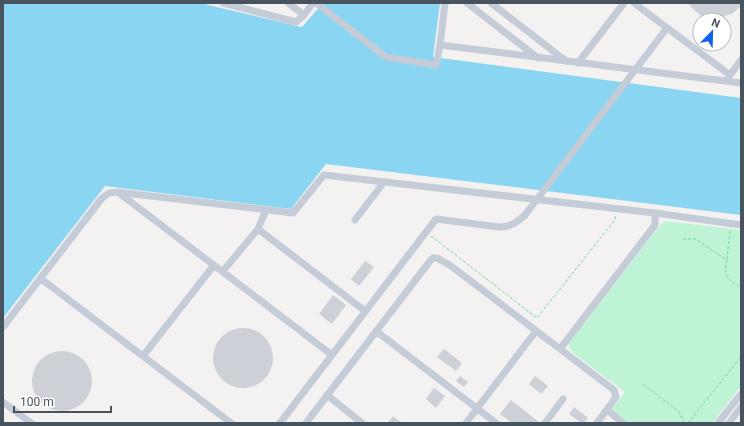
<svg xmlns="http://www.w3.org/2000/svg" width="744" height="426" viewBox="0 0 744 426" font-family="Roboto,sans-serif">
  <style>
    .green { fill: #bef3d6 }
    .water { fill: #89d5f2 }
    .building { fill: #cdd0d6 }
    .lines { fill: none; stroke-linecap: round; stroke-linejoin: round }
    .path { stroke: #74d3ab; stroke-width: 1; stroke-dasharray: 3 2; stroke-linecap: butt }
    .minor { stroke: #c4ccd7; stroke-width: 7 }
    .minor-bridge { stroke: #c4ccd7; stroke-width: 7 }
  </style>
  <rect width="100%" height="100%" fill="#f4f1f1"/>
  <!-- green -->
  <path class="green" d="M 666,221 L 741,230 L 741,386 L 712,423 L 628,423 L 611,410 L 625,392 L 573,353 L 569,347 L 569,343 L 661,224 Z"/>
  <!-- water -->
  <path class="water" d="M 3,3 L 200,3 L 302,27 L 323,3 L 440,3 L 433,57 L 741,98 L 741,215 L 326,164 L 291,209 L 105,186 L 3,318 Z"/>
  <!-- building -->
  <path class="building" d="M 688,3 L 741,3 L 741,6 L 732,14 L 716,18 L 705,17 L 700,15 L 692,8 Z
    M 365,261 L 374,267 L 359,286 L 351,279 Z
    M 333,295 L 346,305 L 332,324 L 319,314 Z
    M213 358a30 30 0 1 1 60 0a30 30 0 1 1-60 0Z
    M 444,349 L 462,363 L 456,371 L 437,357 Z
    M32 381a30 30 0 1 1 60 0a30 30 0 1 1-60 0Z
    M 460,376 L 468,382 L 464,387 L 456,381 Z
    M 535,376 L 548,386 L 541,394 L 529,384 Z
    M 434,388 L 445,396 L 436,408 L 426,399 Z
    M 511,400 L 540,423 L 512,423 L 500,414 Z
    M 574,407 L 588,418 L 584,423 L 581,423 L 569,414 Z
    M 393,416 L 402,423 L 388,423 Z"/>
  <g class="lines">
    <!-- path -->
    <path class="path" d="M 431,236 L 537,318 L 614,221 L 616,216
      M 683,239 L 695,239 L 727,260 C 723,277 728,279 741,288
      M 727,259 L 730,231
      M 643,384 L 679,412 L 684,422
      M 688,423 L 741,357"/>
    <!-- minor -->
    <path class="minor" d="M 223,3 L 296,22 L 304,15 L 313,3
      M 288,3 L 304,15
      M 316,3 L 386,57 L 436,65 L 440,45
      M 445,3 L 440,45 L 741,83
      M 467,3 L 538,58
      M 491,3 L 566,61
      M 634,3 L 730,75
      M 578,63 L 624,3
      M 728,78 L 741,60
      M 119,193 L 332,355
      M 355,220 L 384,182
      M 258,229 L 365,311
      M 223,271 L 258,229 L 266,210
      M 40,278 L 231,423
      M 3,327 L 102,198 L 109,193 L 117,192 L 293,213 L 324,175 L 655,213 L 741,225
      M 376,331 L 496,423
      M 560,349 L 655,225 L 655,213
      M 143,356 L 214,265
      M 327,395 L 362,423
      M 3,402 L 31,423
      M 607,410 L 623,423
      M 280,423 L 436,219 L 499,227 C 511,227 517,222 525,215
      M 306,423 L 430,261 L 433,258 L 437,258 L 451,266 L 614,390 L 616,397 L 597,423
      M 466,423 L 536,331
      M 545,423 L 563,399
      M 718,423 L 741,394
      M 729,423 L 741,407"/>
    <!-- minor-bridge -->
    <path class="minor-bridge" d="M 525,215 L 667,28"/>
  </g>
  <!-- border -->
  <rect width="744" height="426" fill="none" stroke="#485360" stroke-width="8"/>
  <!-- north arrow -->
  <g transform="translate(712 32) rotate(23)"><circle r="19" fill="#ffffff" stroke="#b6babf"/>
  <path d="M0-3L7 15L0 10L-7 15Z" fill="#0d60f2"/>
  <text y="-6" font-size="11" font-weight="bold" text-anchor="middle" fill="#485360">N</text>
  </g>
  <!-- scale -->
  <path d="M14 406v6h97v-6" fill="none" stroke="#485360" stroke-width="2"/>
  <text x="20" y="406" font-size="12" fill="#485360" stroke="#ffffff" stroke-width="3" paint-order="stroke">100 m</text>
</svg>
